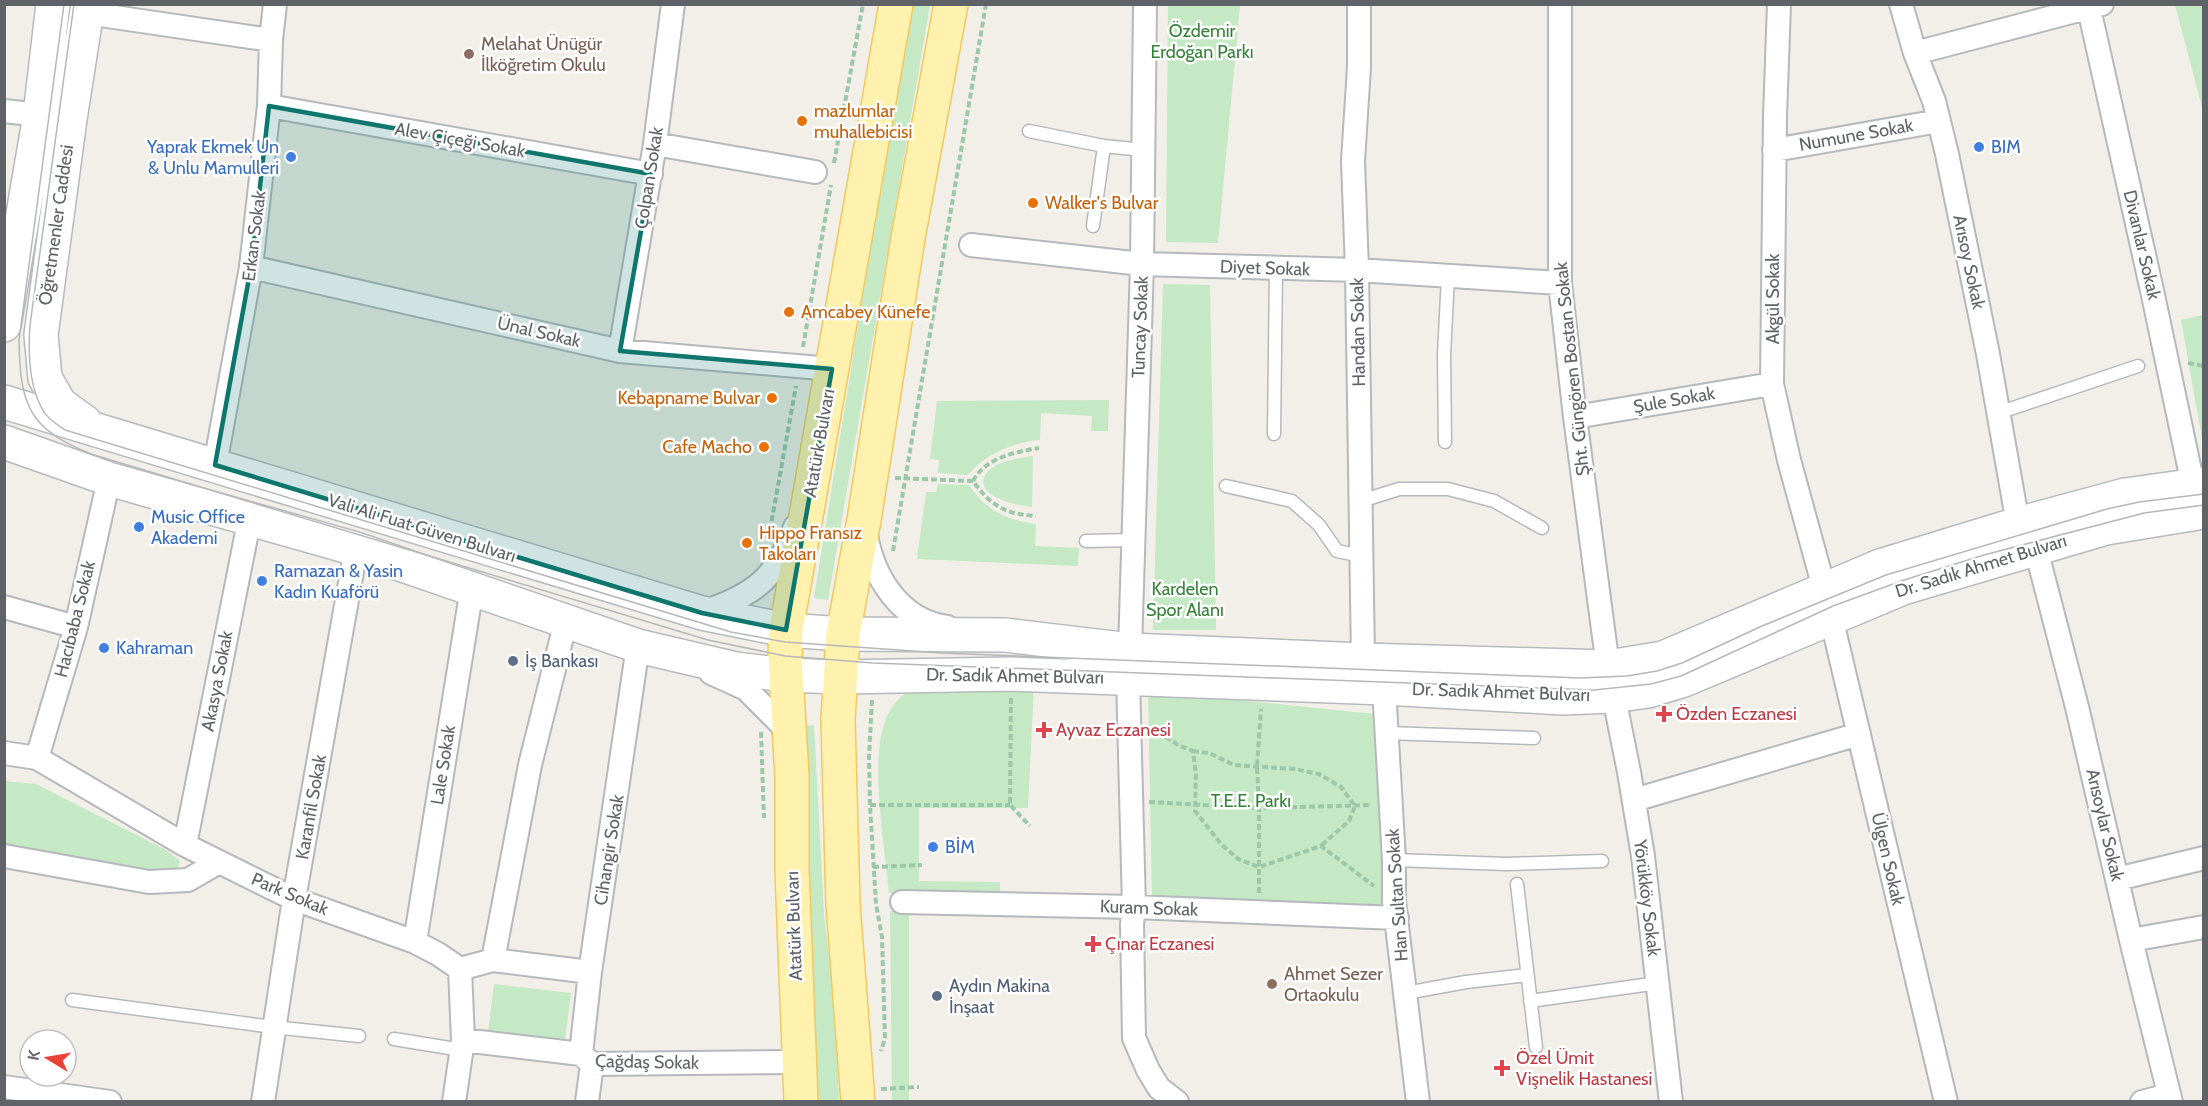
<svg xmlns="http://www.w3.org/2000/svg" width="2208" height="1106" viewBox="0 0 2208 1106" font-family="Cabin,sans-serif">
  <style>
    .green { fill: #c5e8c5 }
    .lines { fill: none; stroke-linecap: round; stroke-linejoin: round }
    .lane-casing { stroke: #b5b8bc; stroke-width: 15 }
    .street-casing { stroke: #b5b8bc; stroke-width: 26 }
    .secondary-casing { stroke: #b6babf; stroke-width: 36 }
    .primary-casing { stroke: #f2c960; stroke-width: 36 }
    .path { stroke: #9cc7a9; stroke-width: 4; stroke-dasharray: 6 3; stroke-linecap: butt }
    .lane { stroke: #fff; stroke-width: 12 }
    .street { stroke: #fff; stroke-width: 22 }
    .secondary { stroke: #fff; stroke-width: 33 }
    .primary { stroke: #fff2af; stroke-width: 33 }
    .tram { stroke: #b6b7b8; stroke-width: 1.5 }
    .marked { fill: #0f766e; fill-opacity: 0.2; stroke: #0f766e; stroke-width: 4.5; stroke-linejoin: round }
    .education-dot { fill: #8d6e63; stroke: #fff; stroke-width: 2 }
    .food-dot { fill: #e8710a; stroke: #fff; stroke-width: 2 }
    .shop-dot { fill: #3f7fe0; stroke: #fff; stroke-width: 2 }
    .service-dot { fill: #5c6f8a; stroke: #fff; stroke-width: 2 }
    .health-dot { fill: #e0444e; stroke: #fff; stroke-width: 2 }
    .labels { text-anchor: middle; stroke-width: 5; stroke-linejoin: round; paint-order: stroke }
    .park-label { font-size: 18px; fill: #348238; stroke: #fff }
    .education-label { font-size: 18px; fill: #785e54; stroke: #fff; text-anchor: start }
    .food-label { font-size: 18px; fill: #c56008; stroke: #fff; text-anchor: start }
    .street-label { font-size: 18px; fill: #5f6368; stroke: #fff }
    .shop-label { font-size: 18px; fill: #366cbe; stroke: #fff; text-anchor: start }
    .service-label { font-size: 18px; fill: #4e5e75; stroke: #fff; text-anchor: start }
    .health-label { font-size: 18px; fill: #be3a42; stroke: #fff; text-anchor: start }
  </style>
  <rect width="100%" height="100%" fill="#f1efe8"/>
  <!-- green -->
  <path class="green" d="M 910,5 L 930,5 L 828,600 L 814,598 Z
    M 1168,5 L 1240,5 L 1218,243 L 1166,242 Z
    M 2175,5 L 2203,5 L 2203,111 Z
    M 1163,284 L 1210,285 L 1216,630 L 1153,630 Z
    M 2203,315 L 2204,315 L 2203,444 L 2181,320 Z
    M 1109,400 L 1108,431 L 1091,431 L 1092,416 L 1041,413 L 1040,440 C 1014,442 985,454 968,475 L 938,473 L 939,460 L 930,459 L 937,401 Z
    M 1033,456 L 1032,507 C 1019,506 972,497 986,474 C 994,461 1020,458 1033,456 Z
    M 938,484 L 969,485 C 988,512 1004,519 1036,524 L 1035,546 L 1079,548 L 1078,566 L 917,559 L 926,492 L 936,492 Z
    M 916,685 L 1034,685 L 1028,808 L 919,808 L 919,881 L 1000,882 L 1000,894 L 889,893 C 885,849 869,759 886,719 C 892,704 903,694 916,685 Z
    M 1148,691 L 1375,714 L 1386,905 L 1152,896 Z
    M 814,725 L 824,913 L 828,949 L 835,986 L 839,1101 L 815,1101 L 805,817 L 804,726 Z
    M 4,781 L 36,784 L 166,850 L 180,861 L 177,869 L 162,871 L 5,846 Z
    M 890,911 L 909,911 L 909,1101 L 892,1101 Z
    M 494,984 L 571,993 L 565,1041 L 488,1032 Z"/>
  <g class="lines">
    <defs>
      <path id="lane" d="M 1029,131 L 1104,146 L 1143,150
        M 1093,226 L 1104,146
        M 1998,413 L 2138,366
        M 1274,434 L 1276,268
        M 1445,442 L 1444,355 L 1448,276
        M 1226,486 L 1292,501 L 1319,525 L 1337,551 L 1362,556
        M 1361,501 L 1399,489 L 1448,489 L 1494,501 L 1542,528
        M 1086,541 L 1134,540
        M 1386,733 L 1534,738
        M 1394,860 L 1506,864 L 1602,861
        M 1517,884 L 1536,1047
        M 1406,993 L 1466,982 L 1527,975
        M 72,1000 L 273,1027 L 359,1036
        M 1530,1001 L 1658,983
        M 394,1039 L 462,1050"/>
      <path id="street" d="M 1359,4 L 1359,67 L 1353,161 L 1357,270 L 1363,660
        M 1560,4 L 1560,283 L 1575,417 L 1608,667 L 1629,772 L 1643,856 L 1671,1102
        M 1779,4 L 1775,117 L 1772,384 L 1789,460 L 1824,588
        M 1901,4 L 1915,53 L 1934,101 L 1947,154 L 1988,354 L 2018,524
        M 2088,4 L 2153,295 L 2193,485
        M 87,13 L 271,40
        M 1915,53 L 2102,4
        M 269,106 L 651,174
        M 4,111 L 40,115
        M 655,144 L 815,172
        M 1774,150 L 1939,121
        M 971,245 L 1142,264 L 1357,270 L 1560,283
        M 251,267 L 620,351 L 832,369
        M 620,351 L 655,144 L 673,4
        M 1575,417 L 1772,384
        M 215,465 L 251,267 L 269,106 L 271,40 L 275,4
        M 866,535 C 874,579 901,621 947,627
        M 2036,549 L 2077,707 L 2131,940 L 2171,1102
        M 4,607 L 76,627
        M 703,612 C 755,595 776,578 795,527
        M 1831,617 L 1946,1102
        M 1130,650 L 1142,264 L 1145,4
        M 711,673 L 746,689 L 783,726 L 786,740
        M 1128,678 L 1134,907 L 1132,924 L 1134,1038 L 1148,1070 L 1159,1088 L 1177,1102
        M 1384,688 L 1394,860 L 1394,901 L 1418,1102
        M 4,753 L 37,758 L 185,845 L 294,899 L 415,942 L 438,954 L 460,969 L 463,1040 L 454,1102
        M 37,758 L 76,627 L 109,479
        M 1634,800 L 1859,734
        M 185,845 L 250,517
        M 4,856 L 149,882 L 188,880 L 219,862
        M 2117,879 L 2204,858
        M 902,902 L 1134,907 L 1397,918
        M 2131,940 L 2204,927
        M 415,942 L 472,588
        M 493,960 L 590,972
        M 460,969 L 493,960 L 530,765 L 566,621
        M 463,1040 L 581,1054 L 592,1064 L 799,1062
        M 581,1054 L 590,972 L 638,646
        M 4,1087 L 110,1102
        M 263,1102 L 294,899 L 356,549
        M 587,1102 L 592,1064
        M 2142,1102 L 2169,1095"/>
      <path id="secondary" d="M 4,325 L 40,115 L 53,4
        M 4,402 L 702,613 L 786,630 L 843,634 L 1005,635 L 1130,650 L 1363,660 L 1608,667 L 1663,658 L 1880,566 L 2018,524 L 2125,495 L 2204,484
        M 85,422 L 60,404 L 45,378 L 41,335 L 70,119 L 88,4
        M 4,442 L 109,479 L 356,549 L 638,646 L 736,669 L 786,675 L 840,677 L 1011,674 L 1384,688 L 1563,698 L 1613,696 L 1648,691 L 1684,680 L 1903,588 L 2106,528 L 2204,512"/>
      <path id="primary" d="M 801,1102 L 792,870 L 792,777 L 785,656 L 786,630 L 896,4
        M 858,1102 L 843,904 L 838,720 L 843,634 L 864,520 L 908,238 L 951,4"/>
    </defs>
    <!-- lane casing -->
    <use href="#lane" class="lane-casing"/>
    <!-- street casing -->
    <use href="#street" class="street-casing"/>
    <!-- secondary casing -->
    <use href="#secondary" class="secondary-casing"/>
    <!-- primary casing -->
    <use href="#primary" class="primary-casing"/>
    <!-- path -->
    <path class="path" d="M 834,163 L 863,4
      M 803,347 L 831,185
      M 2188,363 L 2204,366
      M 895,478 L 973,481 C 991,506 1005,514 1036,516
      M 973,481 C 985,458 1015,452 1039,448
      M 770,530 L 796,386
      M 893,551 L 986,4
      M 1011,698 L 1010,805 L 1030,826
      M 872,700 L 869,758 L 870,805 L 876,904 L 882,937 L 885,1038 L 881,1051
      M 1150,729 L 1154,729 L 1178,745 L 1193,751 L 1196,775 L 1195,811 L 1221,844 L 1238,859 L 1259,867 L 1321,846 L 1374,886
      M 761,732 L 764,818
      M 1193,751 L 1209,753 L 1234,765 L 1295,769 L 1319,774 L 1341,787 L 1355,806 L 1349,821 L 1321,846
      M 1149,802 L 1259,808 L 1257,767 L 1261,709
      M 870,805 L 1010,805
      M 873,867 L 922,865
      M 1259,893 L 1259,808 L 1370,805
      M 881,1089 L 919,1087"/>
    <!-- lane -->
    <use href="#lane" class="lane"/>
    <!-- street -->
    <use href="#street" class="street"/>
    <!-- secondary -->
    <use href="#secondary" class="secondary"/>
    <!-- primary -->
    <use href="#primary" class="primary"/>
    <!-- tram -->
    <path class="tram" d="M 64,4 L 19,340 C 20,406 29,429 91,454 L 708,640 L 785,656 L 873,663 L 1594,690 L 1651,684 L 1681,676 L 1833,606 L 1904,580 L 1984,555 L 2144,513 L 2204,505
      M 74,4 L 30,325 C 28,352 29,388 44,412 C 48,419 58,425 65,430 L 731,632 L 785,642 L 941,653 L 1580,678 L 1627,676 L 1657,671 L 1682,663 L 1762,626 L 1886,575 L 2107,509 L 2139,502 L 2204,494"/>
  </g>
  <!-- marked area -->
  <path class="marked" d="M 269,106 L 651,174 L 620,351 L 832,369 L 786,630 L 702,613 L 215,465 L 251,267 Z"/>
  <!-- markers -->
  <g class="education-dot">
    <circle cx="469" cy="54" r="6"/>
    <circle cx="1272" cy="984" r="6"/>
  </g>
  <g class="food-dot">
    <circle cx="802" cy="121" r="6"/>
    <circle cx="1033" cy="203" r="6"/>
    <circle cx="789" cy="312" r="6"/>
    <circle cx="772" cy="398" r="6"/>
    <circle cx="764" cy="447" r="6"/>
    <circle cx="747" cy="543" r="6"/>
  </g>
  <g class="shop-dot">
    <circle cx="1979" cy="147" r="6"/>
    <circle cx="291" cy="157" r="6"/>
    <circle cx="139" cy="527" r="6"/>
    <circle cx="262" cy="581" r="6"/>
    <circle cx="104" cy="648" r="6"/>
    <circle cx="933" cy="847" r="6"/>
  </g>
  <g class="service-dot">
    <circle cx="513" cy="661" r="6"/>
    <circle cx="937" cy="996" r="6"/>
  </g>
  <g class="health-dot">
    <path d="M1661 705h6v6h6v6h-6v6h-6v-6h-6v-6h6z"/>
    <path d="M1041 721h6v6h6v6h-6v6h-6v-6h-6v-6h6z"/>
    <path d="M1090 935h6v6h6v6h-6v6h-6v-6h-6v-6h6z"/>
    <path d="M1499 1059h6v6h6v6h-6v6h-6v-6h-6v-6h6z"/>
  </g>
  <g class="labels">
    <!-- park labels -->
    <g class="park-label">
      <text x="1202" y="37">Özdemir<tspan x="1202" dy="21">Erdoğan Parkı</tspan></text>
      <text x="1185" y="595">Kardelen<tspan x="1185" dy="21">Spor Alanı</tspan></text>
      <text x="1251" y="807">T.E.E. Parkı</text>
    </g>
    <!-- education labels -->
    <g class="education-label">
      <text x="481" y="50">Melahat Ünügür<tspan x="481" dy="21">İlköğretim Okulu</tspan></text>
      <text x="1284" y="980">Ahmet Sezer<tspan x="1284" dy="21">Ortaokulu</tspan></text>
    </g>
    <!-- food labels -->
    <g class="food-label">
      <text x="814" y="117">mazlumlar<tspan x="814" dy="21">muhallebicisi</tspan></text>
      <text x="1045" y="209">Walker's Bulvar</text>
      <text x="801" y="318">Amcabey Künefe</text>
      <text x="760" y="404" text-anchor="end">Kebapname Bulvar</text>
      <text x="752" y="453" text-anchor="end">Cafe Macho</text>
      <text x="759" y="539">Hippo Fransız<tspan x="759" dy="21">Takoları</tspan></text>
    </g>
    <!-- street labels -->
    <g class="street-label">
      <text transform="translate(1856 135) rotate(-10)" y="6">Numune Sokak</text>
      <text transform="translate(460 140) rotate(10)" y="6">Alev Çiçeği Sokak</text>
      <text transform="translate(649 178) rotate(-81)" y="6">Çolpan Sokak</text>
      <text transform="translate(56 225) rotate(-82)" y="6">Öğretmenler Caddesi</text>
      <text transform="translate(254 236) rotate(-83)" y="6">Erkan Sokak</text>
      <text transform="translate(2142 245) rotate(77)" y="6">Divanlar Sokak</text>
      <text transform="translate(1969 262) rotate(78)" y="6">Arısoy Sokak</text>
      <text transform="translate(1265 268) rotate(2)" y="6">Diyet Sokak</text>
      <text transform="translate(1773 299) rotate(-90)" y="6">Akgül Sokak</text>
      <text transform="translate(1140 327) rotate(-88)" y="6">Tuncay Sokak</text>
      <text transform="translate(539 332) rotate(13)" y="6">Ünal Sokak</text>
      <text transform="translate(1358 332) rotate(-91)" y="6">Handan Sokak</text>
      <text transform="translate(1572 369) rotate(-96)" y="6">Şht. Güngören Bostan Sokak</text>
      <text transform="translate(1674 400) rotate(-10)" y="6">Şule Sokak</text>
      <text transform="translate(819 443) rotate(-80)" y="6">Atatürk Bulvarı</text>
      <text transform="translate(422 528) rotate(17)" y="6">Vali Ali Fuat Güven Bulvarı</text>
      <text transform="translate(1981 566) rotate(-17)" y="6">Dr. Sadık Ahmet Bulvarı</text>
      <text transform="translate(75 619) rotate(-76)" y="6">Hacıbaba Sokak</text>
      <text transform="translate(1015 676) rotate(1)" y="6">Dr. Sadık Ahmet Bulvarı</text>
      <text transform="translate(217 681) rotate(-79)" y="6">Akasya Sokak</text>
      <text transform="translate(1501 692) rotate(2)" y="6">Dr. Sadık Ahmet Bulvarı</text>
      <text transform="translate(443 765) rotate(-81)" y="6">Lale Sokak</text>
      <text transform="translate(311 807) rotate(-80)" y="6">Karanfil Sokak</text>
      <text transform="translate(2105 825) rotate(77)" y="6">Arısoylar Sokak</text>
      <text transform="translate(609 850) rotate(-81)" y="6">Cihangir Sokak</text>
      <text transform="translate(1888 859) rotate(77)" y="6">Ülgen Sokak</text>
      <text transform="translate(290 894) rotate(23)" y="6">Park Sokak</text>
      <text transform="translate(1397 895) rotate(-94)" y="6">Han Sultan Sokak</text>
      <text transform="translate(1647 898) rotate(83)" y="6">Yörükköy Sokak</text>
      <text transform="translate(1149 908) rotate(2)" y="6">Kuram Sokak</text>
      <text transform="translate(794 926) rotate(-92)" y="6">Atatürk Bulvarı</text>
      <text transform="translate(647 1062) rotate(1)" y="6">Çağdaş Sokak</text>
    </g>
    <!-- shop labels -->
    <g class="shop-label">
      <text x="279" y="153" text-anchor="end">Yaprak Ekmek Un<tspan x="279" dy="21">&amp; Unlu Mamulleri</tspan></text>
      <text x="1991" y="153">BIM</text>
      <text x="151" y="523">Music Office<tspan x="151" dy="21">Akademi</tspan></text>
      <text x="274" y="577">Ramazan &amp; Yasin<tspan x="274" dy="21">Kadın Kuaförü</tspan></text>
      <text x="116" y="654">Kahraman</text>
      <text x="945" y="853">BİM</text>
    </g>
    <!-- service labels -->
    <g class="service-label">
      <text x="525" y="667">İş Bankası</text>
      <text x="949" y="992">Aydın Makina<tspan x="949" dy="21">İnşaat</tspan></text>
    </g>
    <!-- health labels -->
    <g class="health-label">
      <text x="1676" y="720">Özden Eczanesi</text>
      <text x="1056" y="736">Ayvaz Eczanesi</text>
      <text x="1105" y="950">Çınar Eczanesi</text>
      <text x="1516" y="1064">Özel Ümit<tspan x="1516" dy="21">Vişnelik Hastanesi</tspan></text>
    </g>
  </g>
  <!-- border -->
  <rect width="2208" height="1106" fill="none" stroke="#5f6368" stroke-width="12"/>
  <!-- north arrow -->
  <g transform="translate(48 1058) rotate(281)"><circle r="28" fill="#ffffff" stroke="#bfc1c3" stroke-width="1.5"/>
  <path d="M0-4.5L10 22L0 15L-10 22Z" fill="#ea4335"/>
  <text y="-9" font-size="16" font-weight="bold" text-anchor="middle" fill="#5f6368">K</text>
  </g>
</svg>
